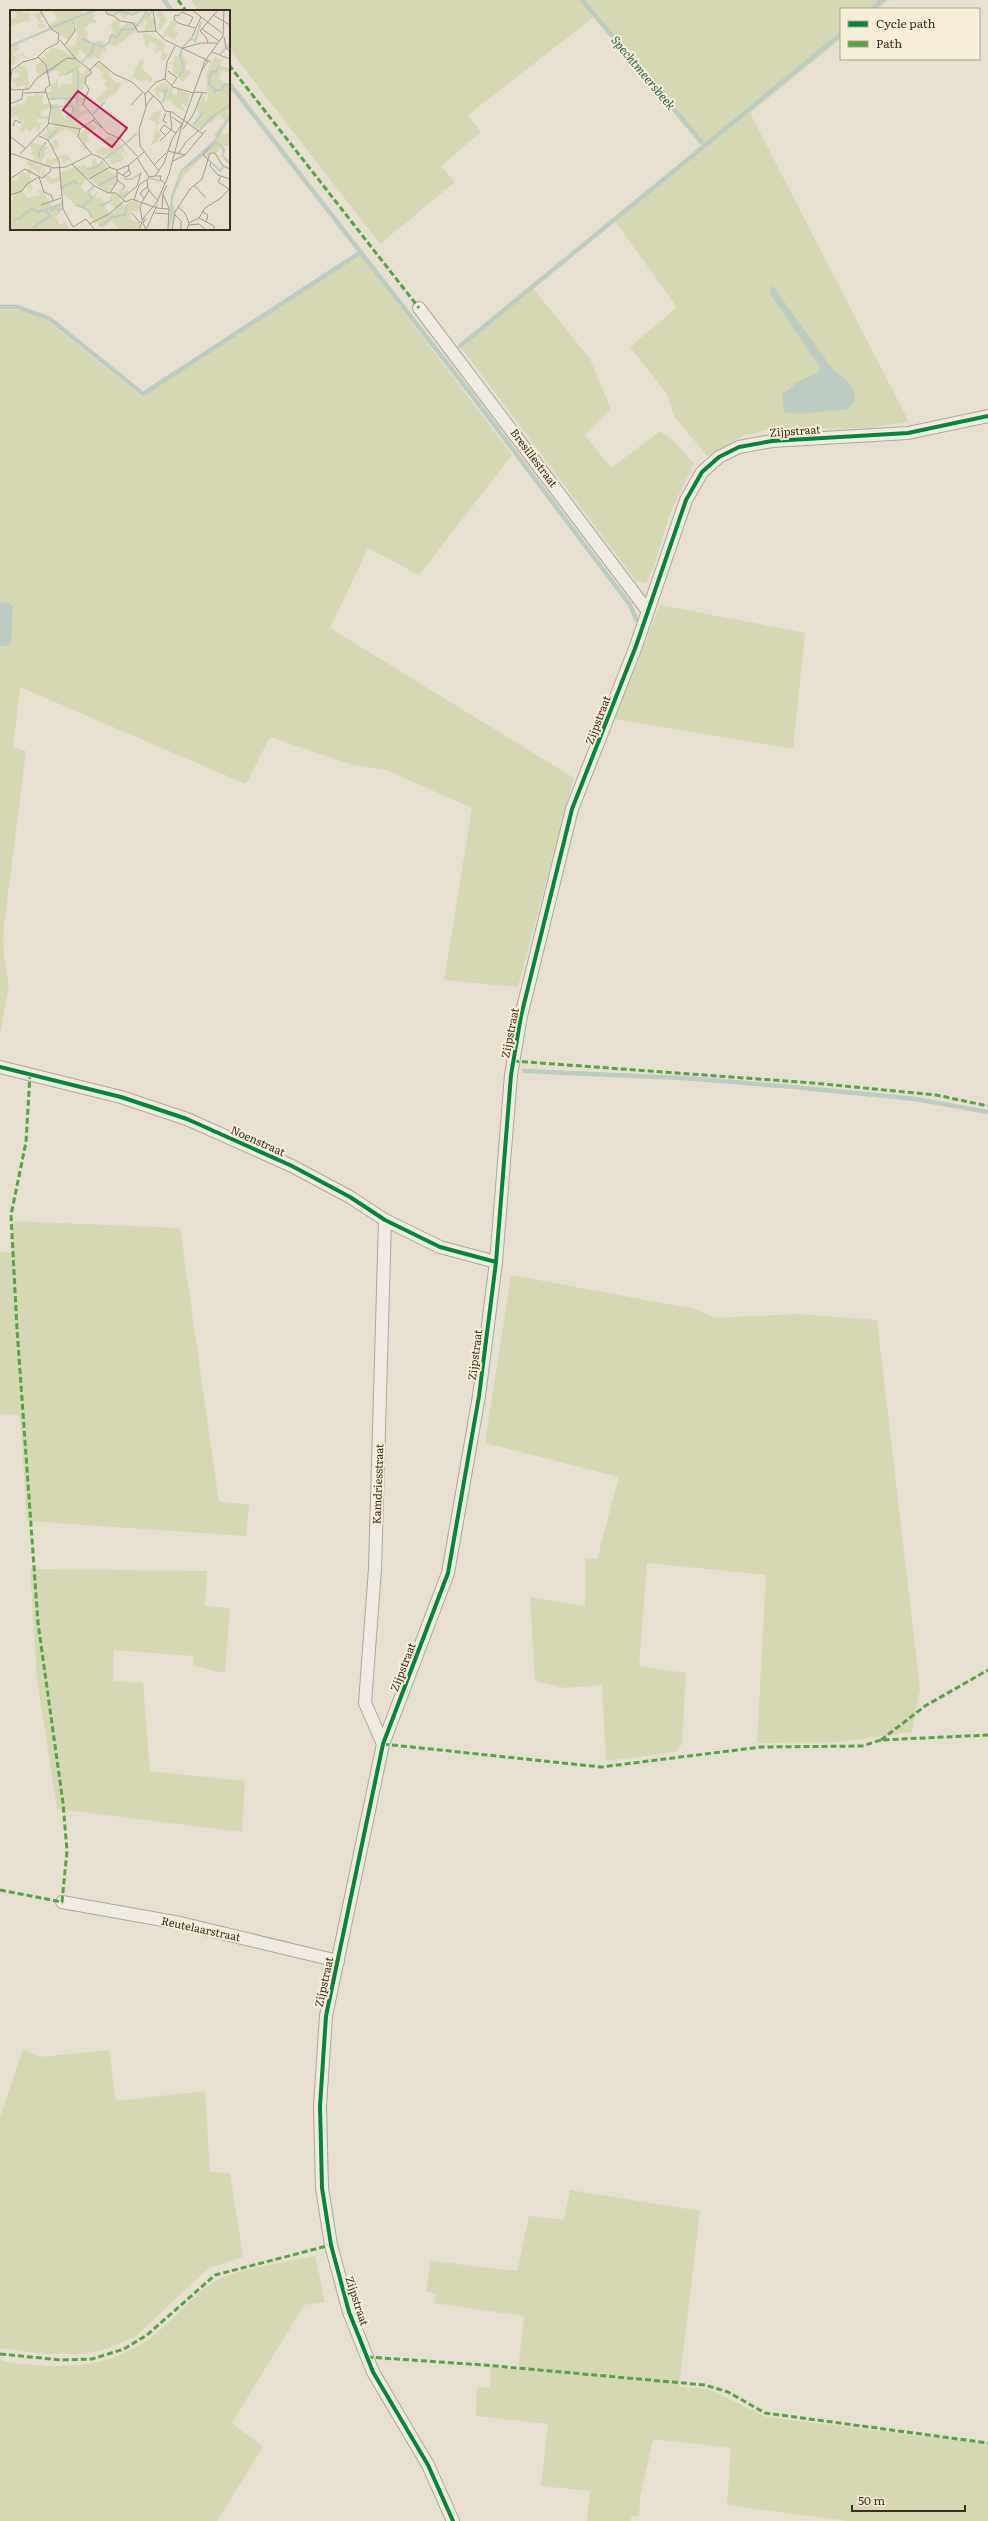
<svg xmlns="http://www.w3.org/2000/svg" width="988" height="2521" viewBox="0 0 988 2521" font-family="Literata,serif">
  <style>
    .green { fill: #d6d7b3 }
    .water { fill: #bcccc2 }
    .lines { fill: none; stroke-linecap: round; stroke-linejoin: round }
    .stream { stroke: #bcccc2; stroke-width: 4.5 }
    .minor-casing { stroke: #ada599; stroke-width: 14 }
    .minor { stroke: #efebe3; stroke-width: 12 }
    .quiet { stroke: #54a441; stroke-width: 3; stroke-dasharray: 6 3; stroke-linecap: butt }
    .cycleway-casing { stroke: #f7eed8; stroke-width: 6 }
    .cycleway { stroke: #00873e; stroke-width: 4 }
    .labels { text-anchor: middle; stroke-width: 4; stroke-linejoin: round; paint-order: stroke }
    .street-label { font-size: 11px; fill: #3d2e20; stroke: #f7eed8 }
    .water-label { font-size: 12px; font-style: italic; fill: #2f5d5a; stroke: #f7eed8 }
    .inset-river { fill: none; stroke: #bcccc2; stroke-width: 2 }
    .inset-road { fill: none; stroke: #a3998a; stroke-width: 1 }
    .view { fill: #c2185b; fill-opacity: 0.15; stroke: #c2185b; stroke-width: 2 }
    .inset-edge { fill: none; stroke: #3d2e20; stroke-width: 2 }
  </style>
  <rect width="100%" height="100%" fill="#e7e0d1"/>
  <!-- green -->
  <path class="green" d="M 191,0 L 889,0 L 878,9 L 841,9 L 841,39 L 750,113 L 909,422 L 868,428 L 767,430 L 743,436 L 707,456 L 674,416 L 667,394 L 630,347 L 677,307 L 614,220 L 706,148 L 595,16 L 468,115 L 481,132 L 441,166 L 455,182 L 380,244 L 229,49 L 229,11 L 199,11 Z
    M 360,254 L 512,455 L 419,575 L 368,548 L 330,628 L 574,778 L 518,987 L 444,980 L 472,808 L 386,770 L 353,765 L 270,737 L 246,784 L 20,687 L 13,747 L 26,751 L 3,934 L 4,957 L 9,986 L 0,1035 L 0,310 L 22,310 L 45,319 L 142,397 Z
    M 532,287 L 590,359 L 611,409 L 585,435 L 611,468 L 660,431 L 675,442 L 694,464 L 670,513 L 654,566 L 646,583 L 636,581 L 460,346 Z
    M 660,605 L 805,633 L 793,749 L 614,719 Z
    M 12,1221 L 180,1228 L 219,1502 L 249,1504 L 246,1536 L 27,1521 L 20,1416 L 0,1414 L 0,1252 L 13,1253 Z
    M 511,1275 L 695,1309 L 715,1318 L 796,1314 L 877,1320 L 920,1689 L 912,1732 L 841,1742 L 757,1743 L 766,1575 L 647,1563 L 639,1666 L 686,1673 L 682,1744 L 676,1752 L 606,1761 L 602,1685 L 565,1688 L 535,1681 L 530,1597 L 585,1606 L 585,1558 L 597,1559 L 619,1477 L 485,1443 Z
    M 30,1569 L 207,1571 L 205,1606 L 230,1608 L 225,1673 L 194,1666 L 193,1656 L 114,1650 L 113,1681 L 143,1683 L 150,1771 L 245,1781 L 242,1832 L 57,1809 L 37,1679 Z
    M 23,2049 L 39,2057 L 109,2050 L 116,2101 L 205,2091 L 210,2172 L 230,2173 L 243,2257 L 209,2268 L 136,2336 L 107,2349 L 82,2354 L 44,2354 L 0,2348 L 0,2117 Z
    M 570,2190 L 700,2211 L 679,2387 L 709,2389 L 766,2417 L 988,2444 L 988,2521 L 848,2521 L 727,2505 L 731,2448 L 653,2439 L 640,2497 L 639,2516 L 631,2516 L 631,2521 L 587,2521 L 590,2491 L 541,2486 L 548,2424 L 476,2416 L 477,2387 L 490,2388 L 491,2367 L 518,2370 L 524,2316 L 434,2303 L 436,2294 L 426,2291 L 431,2261 L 517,2271 L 529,2216 L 564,2220 Z
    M 315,2256 L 325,2302 L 304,2305 L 232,2423 L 263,2447 L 217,2521 L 0,2521 L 0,2360 C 12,2364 24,2364 36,2365 C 88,2369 125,2361 165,2326 C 182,2311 197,2290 217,2280 C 244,2267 285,2263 315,2256 Z"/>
  <!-- water -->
  <path class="water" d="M 771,286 L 775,289 L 834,371 C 846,378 855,387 855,401 L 846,410 C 825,410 805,416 784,412 L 782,394 L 792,387 L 796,382 L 818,373 L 820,367 L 770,294 Z
    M 0,602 L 10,603 L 13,607 L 11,643 L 6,646 L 0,646 Z"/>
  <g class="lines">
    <!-- stream -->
    <path class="stream" d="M 164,0 L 172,11
      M 582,0 L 704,145
      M 872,9 L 883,0
      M 229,83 L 471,394 L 630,605 L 636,619
      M 0,307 L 18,307 L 50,319 L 143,394 L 361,252
      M 460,346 L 841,34
      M 524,1071 L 683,1078 L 794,1087 L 916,1099 L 988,1112"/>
    <defs>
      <path id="minor" d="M 419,308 L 647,610
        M 0,1067 L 121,1097 L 187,1119 L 292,1166 L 350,1197 L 385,1220 L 440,1247 L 496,1262
        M 383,1744 L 365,1703 L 375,1569 L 385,1220
        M 62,1902 L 180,1923 L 338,1961
        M 453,2521 L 428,2465 L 373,2372 L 349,2312 L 331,2245 L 322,2188 L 320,2106 L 326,2016 L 383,1744 L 448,1573 L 479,1396 L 496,1262 L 511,1075 L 521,1016 L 572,809 L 636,646 L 686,500 L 702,472 L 719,457 L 739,447 L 772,441 L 908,433 L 988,416"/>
    </defs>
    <!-- minor casing -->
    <use href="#minor" class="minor-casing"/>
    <!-- minor -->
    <use href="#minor" class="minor"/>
    <!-- quiet -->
    <path class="quiet" d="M 178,0 L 186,11
      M 229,65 L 419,308
      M 513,1061 L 813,1083 L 936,1095 L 988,1106
      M 881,1740 L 925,1706 L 988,1670
      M 383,1744 L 601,1767 L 761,1747 L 862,1746 L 881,1740 L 988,1735
      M 0,1890 L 62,1902 L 67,1851 L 63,1803 L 38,1623 L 17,1329 L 11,1215 L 26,1142 L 30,1074
      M 0,2354 L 61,2360 L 92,2359 L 124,2349 L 147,2335 L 215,2275 L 331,2245
      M 367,2357 L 484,2365 L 705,2385 L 728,2392 L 765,2413 L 988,2443"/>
    <defs>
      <path id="cycleway" d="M 0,1067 L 121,1097 L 187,1119 L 292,1166 L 350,1197 L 385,1220 L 440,1247 L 496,1262
        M 453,2521 L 428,2465 L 373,2372 L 349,2312 L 331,2245 L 322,2188 L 320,2106 L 326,2016 L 383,1744 L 448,1573 L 479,1396 L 496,1262 L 511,1075 L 521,1016 L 572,809 L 636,646 L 686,500 L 702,472 L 719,457 L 739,447 L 772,441 L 908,433 L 988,416"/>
    </defs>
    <!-- cycleway casing -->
    <use href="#cycleway" class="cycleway-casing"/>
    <!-- cycleway -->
    <use href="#cycleway" class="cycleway"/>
  </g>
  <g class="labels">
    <!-- street labels -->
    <g class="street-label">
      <text transform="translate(795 431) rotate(-4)" y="4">Zijpstraat</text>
      <text transform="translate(534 458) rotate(53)" y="4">Bresillestraat</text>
      <text transform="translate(598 720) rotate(-69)" y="4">Zijpstraat</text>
      <text transform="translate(510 1033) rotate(-79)" y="4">Zijpstraat</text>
      <text transform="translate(258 1141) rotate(24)" y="4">Noenstraat</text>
      <text transform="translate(475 1355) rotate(-83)" y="4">Zijpstraat</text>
      <text transform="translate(378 1484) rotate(-88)" y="4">Kamdriesstraat</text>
      <text transform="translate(403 1667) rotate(-69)" y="4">Zijpstraat</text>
      <text transform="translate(201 1929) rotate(12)" y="4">Reutelaarstraat</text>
      <text transform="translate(324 1982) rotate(-78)" y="4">Zijpstraat</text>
      <text transform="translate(357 2301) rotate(72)" y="4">Zijpstraat</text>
    </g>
    <!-- water labels -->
    <g class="water-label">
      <text transform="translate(643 73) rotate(50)" y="4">Spechtmeersbeek</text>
    </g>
  </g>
  <!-- overview -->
  <g transform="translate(10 10)">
    <rect width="220" height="220" fill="#e7e0d1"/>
    <path d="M 4,0 L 11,0 L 14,4 L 18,2 L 22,5 L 31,1 L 33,6 L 30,8 L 34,12 L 30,14 L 34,14 L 35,18 L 27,17 L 30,13 L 25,6 L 20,5 L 18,6 L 20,10 L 0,16 L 0,10 L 7,6 ZM 43,0 L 59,0 L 60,2 L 71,0 L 74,6 L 80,4 L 77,0 L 83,0 L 85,6 L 83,8 L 87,13 L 81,13 L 75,18 L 78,25 L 76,27 L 79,32 L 92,31 L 97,40 L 95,43 L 92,42 L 89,50 L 85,46 L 80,50 L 70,39 L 65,50 L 71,51 L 69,54 L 73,57 L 68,59 L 70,63 L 74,63 L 77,58 L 82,63 L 76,68 L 74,78 L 66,81 L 66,87 L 75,88 L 74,96 L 69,96 L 70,102 L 77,100 L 80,104 L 76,103 L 67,109 L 74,115 L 70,118 L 68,126 L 56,118 L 39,131 L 31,124 L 38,124 L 33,121 L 37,122 L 37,117 L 43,119 L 45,116 L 46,113 L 41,113 L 41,97 L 31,101 L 31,106 L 40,107 L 39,109 L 27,109 L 27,112 L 35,114 L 30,115 L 29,125 L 25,116 L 19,123 L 17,118 L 12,123 L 9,120 L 15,109 L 10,111 L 6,106 L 0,109 L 0,98 L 6,96 L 7,92 L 9,95 L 15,94 L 17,86 L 24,86 L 29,82 L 29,86 L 32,85 L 32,82 L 35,82 L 33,86 L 33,94 L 48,94 L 55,110 L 63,103 L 64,96 L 69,96 L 67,94 L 71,95 L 66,88 L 62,89 L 63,96 L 54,96 L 55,89 L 39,89 L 39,84 L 37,86 L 37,82 L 41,82 L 40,74 L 45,74 L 50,62 L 41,59 L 38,63 L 28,65 L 25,56 L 33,50 L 30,45 L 36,49 L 34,41 L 38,44 L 42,38 L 51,39 L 60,46 L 62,45 L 58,35 L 64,37 L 66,34 L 68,24 L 65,19 L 68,16 L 62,18 L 64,22 L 58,30 L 41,19 L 39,15 L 51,8 L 47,9 ZM 62,63 L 62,74 L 52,74 L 48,80 L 48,67 ZM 95,0 L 107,0 L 109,3 L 111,0 L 137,0 L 119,4 L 115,9 L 108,4 L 98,4 ZM 150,0 L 157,9 L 150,21 L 148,18 L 150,9 L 146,4 ZM 136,3 L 146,11 L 143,20 L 134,21 L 137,12 L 134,11 L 131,17 L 131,11 ZM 107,9 L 110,12 L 109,19 L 117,13 L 123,14 L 126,10 L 128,23 L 124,22 L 105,37 L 99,33 L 103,18 L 100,14 ZM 163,9 L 167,13 L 164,20 L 169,23 L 164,30 L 157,25 L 153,29 L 154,23 ZM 133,22 L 155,33 L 154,42 L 158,44 L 154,51 L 150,49 L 153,42 L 150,40 L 147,43 L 144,42 L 147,37 L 151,38 L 140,31 L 138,35 L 139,40 L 134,32 ZM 2,31 L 3,35 L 8,33 L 9,40 L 3,43 L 4,46 L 13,43 L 18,49 L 11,45 L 8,47 L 6,45 L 5,48 L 8,47 L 10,49 L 7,48 L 3,56 L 0,52 ZM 171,40 L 174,48 L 178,51 L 175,59 L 181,62 L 173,72 L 168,67 L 170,63 L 163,66 L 163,55 L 158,53 L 163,52 L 165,45 L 168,47 ZM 205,46 L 210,50 L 214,48 L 210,55 L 220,59 L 220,63 L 212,60 L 209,69 L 220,75 L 220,107 L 206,127 L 204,125 L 215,110 L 209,105 L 201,114 L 197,111 L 190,120 L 183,115 L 190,103 L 186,100 L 189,92 L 193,92 L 190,91 L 192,84 L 195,86 L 195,94 L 198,88 L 196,65 ZM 130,49 L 135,51 L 131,57 L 143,69 L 140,73 L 136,69 L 133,73 L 124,67 L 121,70 ZM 88,51 L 100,61 L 98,64 L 105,72 L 112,73 L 104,86 L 101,85 L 91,95 L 86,89 L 98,78 L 94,74 L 97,72 L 91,66 L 94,64 L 84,55 ZM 9,55 L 17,58 L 20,79 L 16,80 L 15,75 L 6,77 L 5,72 L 0,70 L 10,67 L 8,66 L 10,63 L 4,63 L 5,58 L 12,61 L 7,57 ZM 154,73 L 159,76 L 158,81 L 161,76 L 163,78 L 162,84 L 167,85 L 167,78 L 180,84 L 177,97 L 169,92 L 176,102 L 163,95 L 161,90 L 156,90 L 154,82 L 149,83 L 150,89 L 145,83 L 145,78 L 147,75 L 150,78 L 149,75 ZM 152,100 L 148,112 L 153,111 L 148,114 L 146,120 L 152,125 L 148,129 L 149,132 L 141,135 L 138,147 L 147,114 L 139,109 L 142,103 ZM 80,114 L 87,118 L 77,125 L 80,129 L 75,135 L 77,138 L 75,141 L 70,136 L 74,132 L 68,127 ZM 220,122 L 220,134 L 213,137 L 213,146 L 209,148 L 213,144 L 211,137 L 206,144 L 202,142 L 197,148 L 194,145 L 174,166 L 164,185 L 163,194 L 166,199 L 160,220 L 162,190 L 172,161 L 188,149 L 211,123 L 216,125 ZM 97,127 L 103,127 L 106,134 L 109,131 L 119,147 L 111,140 L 115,149 L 109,140 L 114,150 L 104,154 L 101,154 L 99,148 L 94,149 L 93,148 L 98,145 L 97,143 L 92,147 L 92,143 L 89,145 L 86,141 L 92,137 L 99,138 L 93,129 ZM 45,129 L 50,136 L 36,144 L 31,154 L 24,150 L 25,145 L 21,146 L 23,139 L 19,140 L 22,138 L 20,134 L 23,132 L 33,136 L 36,132 L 33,137 L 39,137 L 34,142 L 36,143 L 43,139 L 41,136 ZM 57,144 L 62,152 L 56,150 L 56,153 L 53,154 L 51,147 L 46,154 L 39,157 L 34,155 L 38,147 L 40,150 ZM 85,149 L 88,156 L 93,152 L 101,163 L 107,163 L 105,176 L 99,175 L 100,178 L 103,177 L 98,183 L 77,167 L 71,177 L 76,183 L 83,176 L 85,176 L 78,182 L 81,187 L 89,180 L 85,187 L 92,189 L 99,204 L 103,201 L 105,205 L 105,197 L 99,193 L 105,192 L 99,188 L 102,184 L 101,183 L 108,185 L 110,178 L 113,182 L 117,179 L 120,183 L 108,190 L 114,194 L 113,197 L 116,195 L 118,198 L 118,193 L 124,190 L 128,191 L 129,201 L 121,202 L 120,208 L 121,210 L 130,213 L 129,220 L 120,218 L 110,220 L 102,211 L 93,218 L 86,212 L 86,217 L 79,201 L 67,196 L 51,182 L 50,171 L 41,174 L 31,165 L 34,156 L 33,161 L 36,157 L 34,166 L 38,165 L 43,169 L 49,166 L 48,158 L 49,163 L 69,155 L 71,158 L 72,153 L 77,159 L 83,158 L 81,152 ZM 18,150 L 28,153 L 27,156 L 33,155 L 30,164 L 17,154 ZM 20,157 L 23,163 L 19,166 L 23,171 L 19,172 L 23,178 L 20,180 L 16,176 L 12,181 L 18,188 L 31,185 L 27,179 L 34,182 L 41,196 L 52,193 L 53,199 L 46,207 L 50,215 L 55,212 L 60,220 L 0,220 L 0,190 L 3,191 L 3,185 L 5,184 L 0,184 L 0,170 L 7,171 L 11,162 L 16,164 Z" fill="#d6d7b3" fill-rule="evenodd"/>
    <path d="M 220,109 L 207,129 L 188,150 L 172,161 L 162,190 L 163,200 L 159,220 L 161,186 L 171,160 L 204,130 Z" fill="#bcccc2"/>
    <path class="inset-river" d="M 133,0 L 139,5 L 142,1M 104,5 L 110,1 L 122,5 L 132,0M 63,14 L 62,9 L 86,0M 126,17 L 136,3M 41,18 L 62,9M 72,29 L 84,34M 0,36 L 40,19M 210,44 L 220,34M 72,52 L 82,42 L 84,34 L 92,37 L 99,33 L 101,25 L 107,27 L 112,20 L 125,19M 68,60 L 68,80M 38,63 L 50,54M 55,65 L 67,58M 168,67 L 174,58 L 170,46 L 172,38 L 181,28 L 185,31 L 191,12M 206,80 L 211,80 L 215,74 L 220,75M 204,84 L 205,80 L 199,74 L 200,65 L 202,62 L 206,62 L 209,56M 39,89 L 66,88M 152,93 L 155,86 L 154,81 L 158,80M 67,95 L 68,81M 41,97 L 64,96M 83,104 L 95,92M 56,108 L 63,103 L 63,96M 183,115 L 193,103M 190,120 L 203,106 L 220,95M 206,127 L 220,107M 38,129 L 47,120M 116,133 L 127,123M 199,139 L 206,132 L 210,135 L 214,139 L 213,146 L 220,154M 29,148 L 29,142 L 36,132M 94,149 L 115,134M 202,153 L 210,161 L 213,157M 77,159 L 87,157 L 93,151M 139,168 L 151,171M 114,169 L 122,169 L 131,163M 88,176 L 106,166M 51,178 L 64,171 L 68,175M 80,191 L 82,188 L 78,182 L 84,176M 66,195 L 72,197 L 79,191M 90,196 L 102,190M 72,197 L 79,201 L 81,208M 39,202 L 46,198 L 49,201 L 52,198M 4,209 L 9,209 L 22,198 L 28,202 L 52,194M 89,214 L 91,216 L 102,207 L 115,205 L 117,194M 23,218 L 40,206 L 35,200"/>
    <path class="inset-road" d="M 95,0 L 97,4 L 104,6 L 110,11 L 123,13 L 128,22 L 146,21M 143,0 L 146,21M 182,0 L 212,23M 203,5 L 220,15M 179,15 L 183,7 L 172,2 L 168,6 L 165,5 L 164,9 L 168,13 L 185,18M 192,19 L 209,31M 146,21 L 155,30 L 201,52M 182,27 L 191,7M 214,27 L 216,38 L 220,41M 50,30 L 65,48 L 80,60M 198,33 L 196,27 L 190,21 L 208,0M 55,35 L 65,21 L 64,17M 173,38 L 191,33 L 207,33M 202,42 L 220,49M 28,47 L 36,55 L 40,75 L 35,79 L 36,82M 2,60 L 13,52 L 27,48 L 36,39 L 48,33 L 49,24 L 41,19 L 30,0M 80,60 L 82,63 L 76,67 L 75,73 L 79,79 L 73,94 L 97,123 L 111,129 L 127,146M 80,60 L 89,51 L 104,64 L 122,72 L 135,84M 158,61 L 167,68 L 162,75M 191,62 L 198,51M 155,69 L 157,52 L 165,36M 155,69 L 163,77 L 183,83M 0,75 L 2,60M 0,77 L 2,80 L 19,79 L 27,68 L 57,48 L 66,49M 138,81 L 150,92 L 155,101 L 162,102 L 193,124M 184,82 L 197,83M 14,83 L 36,82M 135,84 L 136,97 L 129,120 L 130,136 L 149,161M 135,84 L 146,72 L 155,69M 0,94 L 12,89 L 13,80M 121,95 L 132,83M 136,96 L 143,86M 160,102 L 162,119M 156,103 L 153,111 L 157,113M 162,107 L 172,114M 85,109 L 70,119 L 68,127 L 82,144 L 92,148 L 101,158 L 107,160 L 119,155 L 134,142M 83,110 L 92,118M 38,113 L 70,119M 3,116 L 5,110 L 11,113M 173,119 L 183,105 L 192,83M 155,125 L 150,120 L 154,115 L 166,123M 29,126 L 38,130 L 49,151 L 53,199 L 63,217 L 76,209 L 85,220M 1,127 L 15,138M 150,131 L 162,119M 199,138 L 193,145 L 201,152 L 200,156 L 208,165 L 220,169M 158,141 L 175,145 L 196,120M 0,143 L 43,158 L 56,157 L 82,144M 10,144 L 38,115 L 41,97 L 36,82M 168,144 L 176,132 L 189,120M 127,148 L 139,167M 163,151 L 175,145M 62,154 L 83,175 L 98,183 L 106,183 L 116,192 L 122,189 L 147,198 L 159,199M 144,155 L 156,143M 107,162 L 116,167 L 121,164 L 119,160M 113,165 L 119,160 L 118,155M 145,166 L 151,166 L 150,169 L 155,174M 211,166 L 208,172 L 219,179M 29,167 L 34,182 L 41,185 L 43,190M 139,167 L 145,166 L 154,153 L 162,129 L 172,114M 139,167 L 137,170 L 138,179 L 148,191M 0,169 L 15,159 L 32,168 L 40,162 L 41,158M 79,169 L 100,157M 107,170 L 115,176 L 112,180M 184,175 L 195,187M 100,183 L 107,172 L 107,160M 153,184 L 159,198 L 158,220M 0,185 L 12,181 L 17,174 L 29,167M 113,188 L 127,176 L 131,163M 134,189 L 130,183 L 138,176M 124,190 L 129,175 L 136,170M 31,195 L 51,188M 168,197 L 175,203 L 179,213M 152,198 L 153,183 L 157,175M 192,201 L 198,205 L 196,212M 122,203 L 130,213M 145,203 L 159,204M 164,204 L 171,211 L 171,220M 189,208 L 204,216 L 204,220M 132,210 L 130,196 L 139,180M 79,214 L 99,204 L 115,190M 178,215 L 189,214 L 196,220M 129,220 L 134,207 L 147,192 L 159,164 L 172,115 L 195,51 L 213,26 L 214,0M 136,220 L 147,195M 136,220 L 133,213 L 136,208M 162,220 L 165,202 L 180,179 L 192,169 L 200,143 L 205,143 L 213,156 L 220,159M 177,220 L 179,213 L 189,208 L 195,198 L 211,188 L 220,178"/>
    <path class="view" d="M 68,81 L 117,118 L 102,137 L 53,100 Z"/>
    <rect width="220" height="220" class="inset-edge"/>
  </g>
  <!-- legend -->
  <rect x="840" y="8" width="140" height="52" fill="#f7eed8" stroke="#ada18e"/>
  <rect x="848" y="21" width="20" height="6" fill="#00873e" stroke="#ada18e"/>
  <text x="876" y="28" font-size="12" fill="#3d2e20">Cycle path</text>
  <rect x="848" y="41" width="20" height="6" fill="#54a441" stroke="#ada18e"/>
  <text x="876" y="48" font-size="12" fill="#3d2e20">Path</text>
  <!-- scale -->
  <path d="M852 2505v6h113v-6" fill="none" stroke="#3d2e20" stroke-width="2"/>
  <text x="858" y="2505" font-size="12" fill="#3d2e20" stroke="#f7eed8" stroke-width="3" paint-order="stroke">50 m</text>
</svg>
